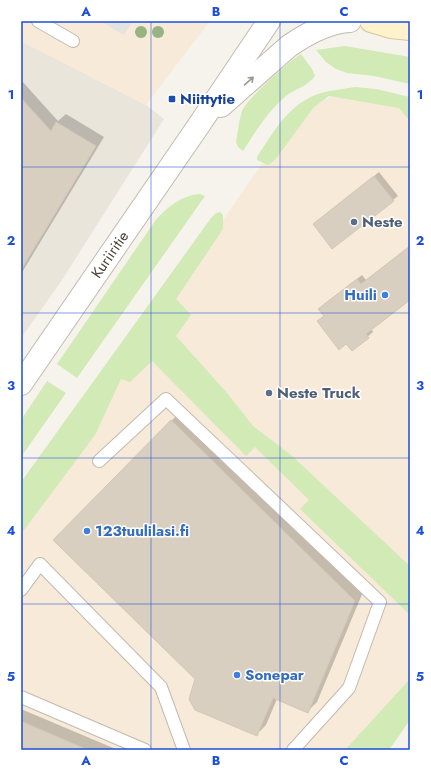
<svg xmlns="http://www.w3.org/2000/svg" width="431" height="771" viewBox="0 0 431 771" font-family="Jost,sans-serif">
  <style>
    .residential { fill: #eae5da }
    .commercial { fill: #f7ead8 }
    .green { fill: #d2eab5 }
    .parking { fill: #e5e3e0 }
    .shadow { fill: #0003 }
    .building { fill: #d8cfc1; stroke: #d3c7b4 }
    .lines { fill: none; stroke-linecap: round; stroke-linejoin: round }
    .service-casing { stroke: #c2bbae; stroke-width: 14 }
    .tertiary-casing { stroke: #c2bbae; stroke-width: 24 }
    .secondary-casing { stroke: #d6c79b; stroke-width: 24 }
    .service { stroke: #fff; stroke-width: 12 }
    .tertiary { stroke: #fff; stroke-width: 22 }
    .secondary { stroke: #fff3cd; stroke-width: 22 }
    .tree { fill: #97b381 }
    .oneway { stroke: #9c9892 }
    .grid { fill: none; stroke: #1d4ed8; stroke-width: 1; stroke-opacity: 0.55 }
    .transit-dot { fill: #1a4fb4; stroke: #fff; stroke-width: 1.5 }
    .service-dot { fill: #5c6f8a; stroke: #fff; stroke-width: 1.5 }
    .shop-dot { fill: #3f7fe0; stroke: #fff; stroke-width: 1.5 }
    .labels { text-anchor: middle; stroke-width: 3; stroke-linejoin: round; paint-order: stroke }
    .transit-label { font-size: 15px; font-weight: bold; fill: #164399; stroke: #fff; text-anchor: start }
    .service-label { font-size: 15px; font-weight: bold; fill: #4e5e75; stroke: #fff; text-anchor: start }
    .street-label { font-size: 15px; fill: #4b4439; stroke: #fff }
    .shop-label { font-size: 15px; font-weight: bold; fill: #366cbe; stroke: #fff; text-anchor: start }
    .neatline { fill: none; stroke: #1d4ed8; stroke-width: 1.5 }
    .grid-label { font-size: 13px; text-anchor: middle; font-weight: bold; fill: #1d4ed8 }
  </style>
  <rect width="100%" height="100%" fill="#f6f3ec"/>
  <!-- residential -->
  <path class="residential" d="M 21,41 L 146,105 L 164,119 L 62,280 L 21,338 Z"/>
  <!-- commercial -->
  <path class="commercial" d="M 21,21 L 210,21 L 146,105 L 21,41 Z
    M 333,97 L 410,106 L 410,683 L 348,750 L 21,750 L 21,501 L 142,337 L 288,126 L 316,102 Z"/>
  <!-- green -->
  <path class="green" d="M 345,46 L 410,57 L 410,84 L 374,76 L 347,73 L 336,69 L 326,62 L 316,50 Z
    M 301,54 L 312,69 L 315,76 C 308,86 295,89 286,96 C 268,111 256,131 243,151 L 238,147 L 236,142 C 238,132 239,120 242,111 C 246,100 289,61 301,54 Z
    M 355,87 L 376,89 L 410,97 L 410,121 L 399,108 L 329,96 L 314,107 L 275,160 L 268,165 L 257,160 L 257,157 C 274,131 289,103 321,93 C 332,90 344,89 355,87 Z
    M 200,194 L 205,196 L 77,378 L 57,364 L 155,221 C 167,207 182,195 200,194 Z
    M 220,212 L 223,215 L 223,229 L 176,299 L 191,315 L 176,336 L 227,393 L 253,426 L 291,455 L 410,566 L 410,615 L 300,509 L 309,500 L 255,447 L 246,456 L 152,361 L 130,382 L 121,379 L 95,435 L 21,534 L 21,482 L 211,218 L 216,213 Z
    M 47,381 L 66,393 L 21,457 L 21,420 Z
    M 410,679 L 410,720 L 389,750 L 345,750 Z"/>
  <!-- parking -->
  <path class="parking" d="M 100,21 L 133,21 L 124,35 Z"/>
  <!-- shadow -->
  <path class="shadow" d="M 21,80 L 58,121 L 66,114 L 104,137 L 21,274 Z
    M 379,172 L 398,196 L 393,200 L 314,224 Z
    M 410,246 L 410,299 L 371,329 L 373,332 L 352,350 L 346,343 L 318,321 L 325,315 L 324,304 L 362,275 L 366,280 Z
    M 180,412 L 363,592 L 317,702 L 308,711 L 277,699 L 266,725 L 257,734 L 196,679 L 55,540 Z
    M 21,709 L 118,750 L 21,750 Z"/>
  <!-- building -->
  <path class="building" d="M 21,98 L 51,131 L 56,122 L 96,146 L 21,270 Z
    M 374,176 L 394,201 L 332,249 L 313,224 Z
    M 410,246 L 410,300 L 366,334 L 369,338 L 352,351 L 346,344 L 339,350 L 317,321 L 324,316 L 318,309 L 357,279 L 361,284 Z
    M 171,420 L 355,601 L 308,713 L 273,698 L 257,736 L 195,710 L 189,699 L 195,679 L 53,540 Z
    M 21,721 L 88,750 L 21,750 Z"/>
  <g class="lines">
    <defs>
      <path id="service" d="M 38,21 L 73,41
        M 99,461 L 166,399 L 380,602 L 349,688 L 293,750
        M 21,590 L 40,564 L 161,687 L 184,750
        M 21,697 L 145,750"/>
      <g id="tertiary">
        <path d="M 221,106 L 289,46 C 308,33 328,22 350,21"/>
        <path id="s1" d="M 21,384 L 199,125 L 269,21"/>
      </g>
      <path id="secondary" d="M 371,21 L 391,27 L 410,29"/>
    </defs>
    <!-- service casing -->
    <use href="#service" class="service-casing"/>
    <!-- tertiary casing -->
    <use href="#tertiary" class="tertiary-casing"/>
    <!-- secondary casing -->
    <use href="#secondary" class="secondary-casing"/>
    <!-- service -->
    <use href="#service" class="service"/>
    <!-- tertiary -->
    <use href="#tertiary" class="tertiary"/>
    <!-- secondary -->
    <use href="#secondary" class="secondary"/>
  </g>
  <!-- trees -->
  <g class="tree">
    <circle cx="141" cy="32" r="6"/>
    <circle cx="158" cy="32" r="6"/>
  </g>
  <!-- one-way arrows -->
  <defs><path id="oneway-shaft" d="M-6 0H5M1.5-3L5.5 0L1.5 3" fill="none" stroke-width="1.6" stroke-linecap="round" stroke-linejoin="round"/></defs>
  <use class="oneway" href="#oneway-shaft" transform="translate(249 81) rotate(-41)"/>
  <!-- grid -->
  <path class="grid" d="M 151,21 L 151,750M 280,21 L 280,750M 21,167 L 410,167M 21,313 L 410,313M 21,458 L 410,458M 21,604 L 410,604"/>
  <!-- markers -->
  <rect class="transit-dot" x="168" y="95" width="8" height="8" rx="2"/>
  <g class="service-dot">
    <circle cx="354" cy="222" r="4"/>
    <circle cx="269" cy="393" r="4"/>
  </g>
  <g class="shop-dot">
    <circle cx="385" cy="295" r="4"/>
    <circle cx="87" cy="531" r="4"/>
    <circle cx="237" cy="675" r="4"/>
  </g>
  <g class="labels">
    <!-- transit labels -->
    <g class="transit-label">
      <text x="180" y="104">Niittytie</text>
    </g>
    <!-- service labels -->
    <g class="service-label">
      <text x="362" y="227">Neste</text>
      <text x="277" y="398">Neste Truck</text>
    </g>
    <!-- street labels -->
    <g class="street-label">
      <text dy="5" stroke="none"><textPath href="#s1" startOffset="157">Kuriiritie</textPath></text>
    </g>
    <!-- shop labels -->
    <g class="shop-label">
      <text x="377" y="300" text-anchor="end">Huili</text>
      <text x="95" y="536">123tuulilasi.fi</text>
      <text x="245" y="680">Sonepar</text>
    </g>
  </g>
  <!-- border -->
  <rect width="431" height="771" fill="none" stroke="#ffffff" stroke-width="44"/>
  <rect x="22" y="22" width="387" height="727" class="neatline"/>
  <g class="grid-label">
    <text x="86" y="16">A</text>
    <text x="216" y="16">B</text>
    <text x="344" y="16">C</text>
    <text x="11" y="99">1</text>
    <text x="420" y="99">1</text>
    <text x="11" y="245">2</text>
    <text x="420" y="245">2</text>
    <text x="11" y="390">3</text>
    <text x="420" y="390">3</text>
    <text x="11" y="535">4</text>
    <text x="420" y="535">4</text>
    <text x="11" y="681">5</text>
    <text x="420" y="681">5</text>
    <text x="86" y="765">A</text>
    <text x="216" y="765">B</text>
    <text x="344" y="765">C</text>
  </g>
</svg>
